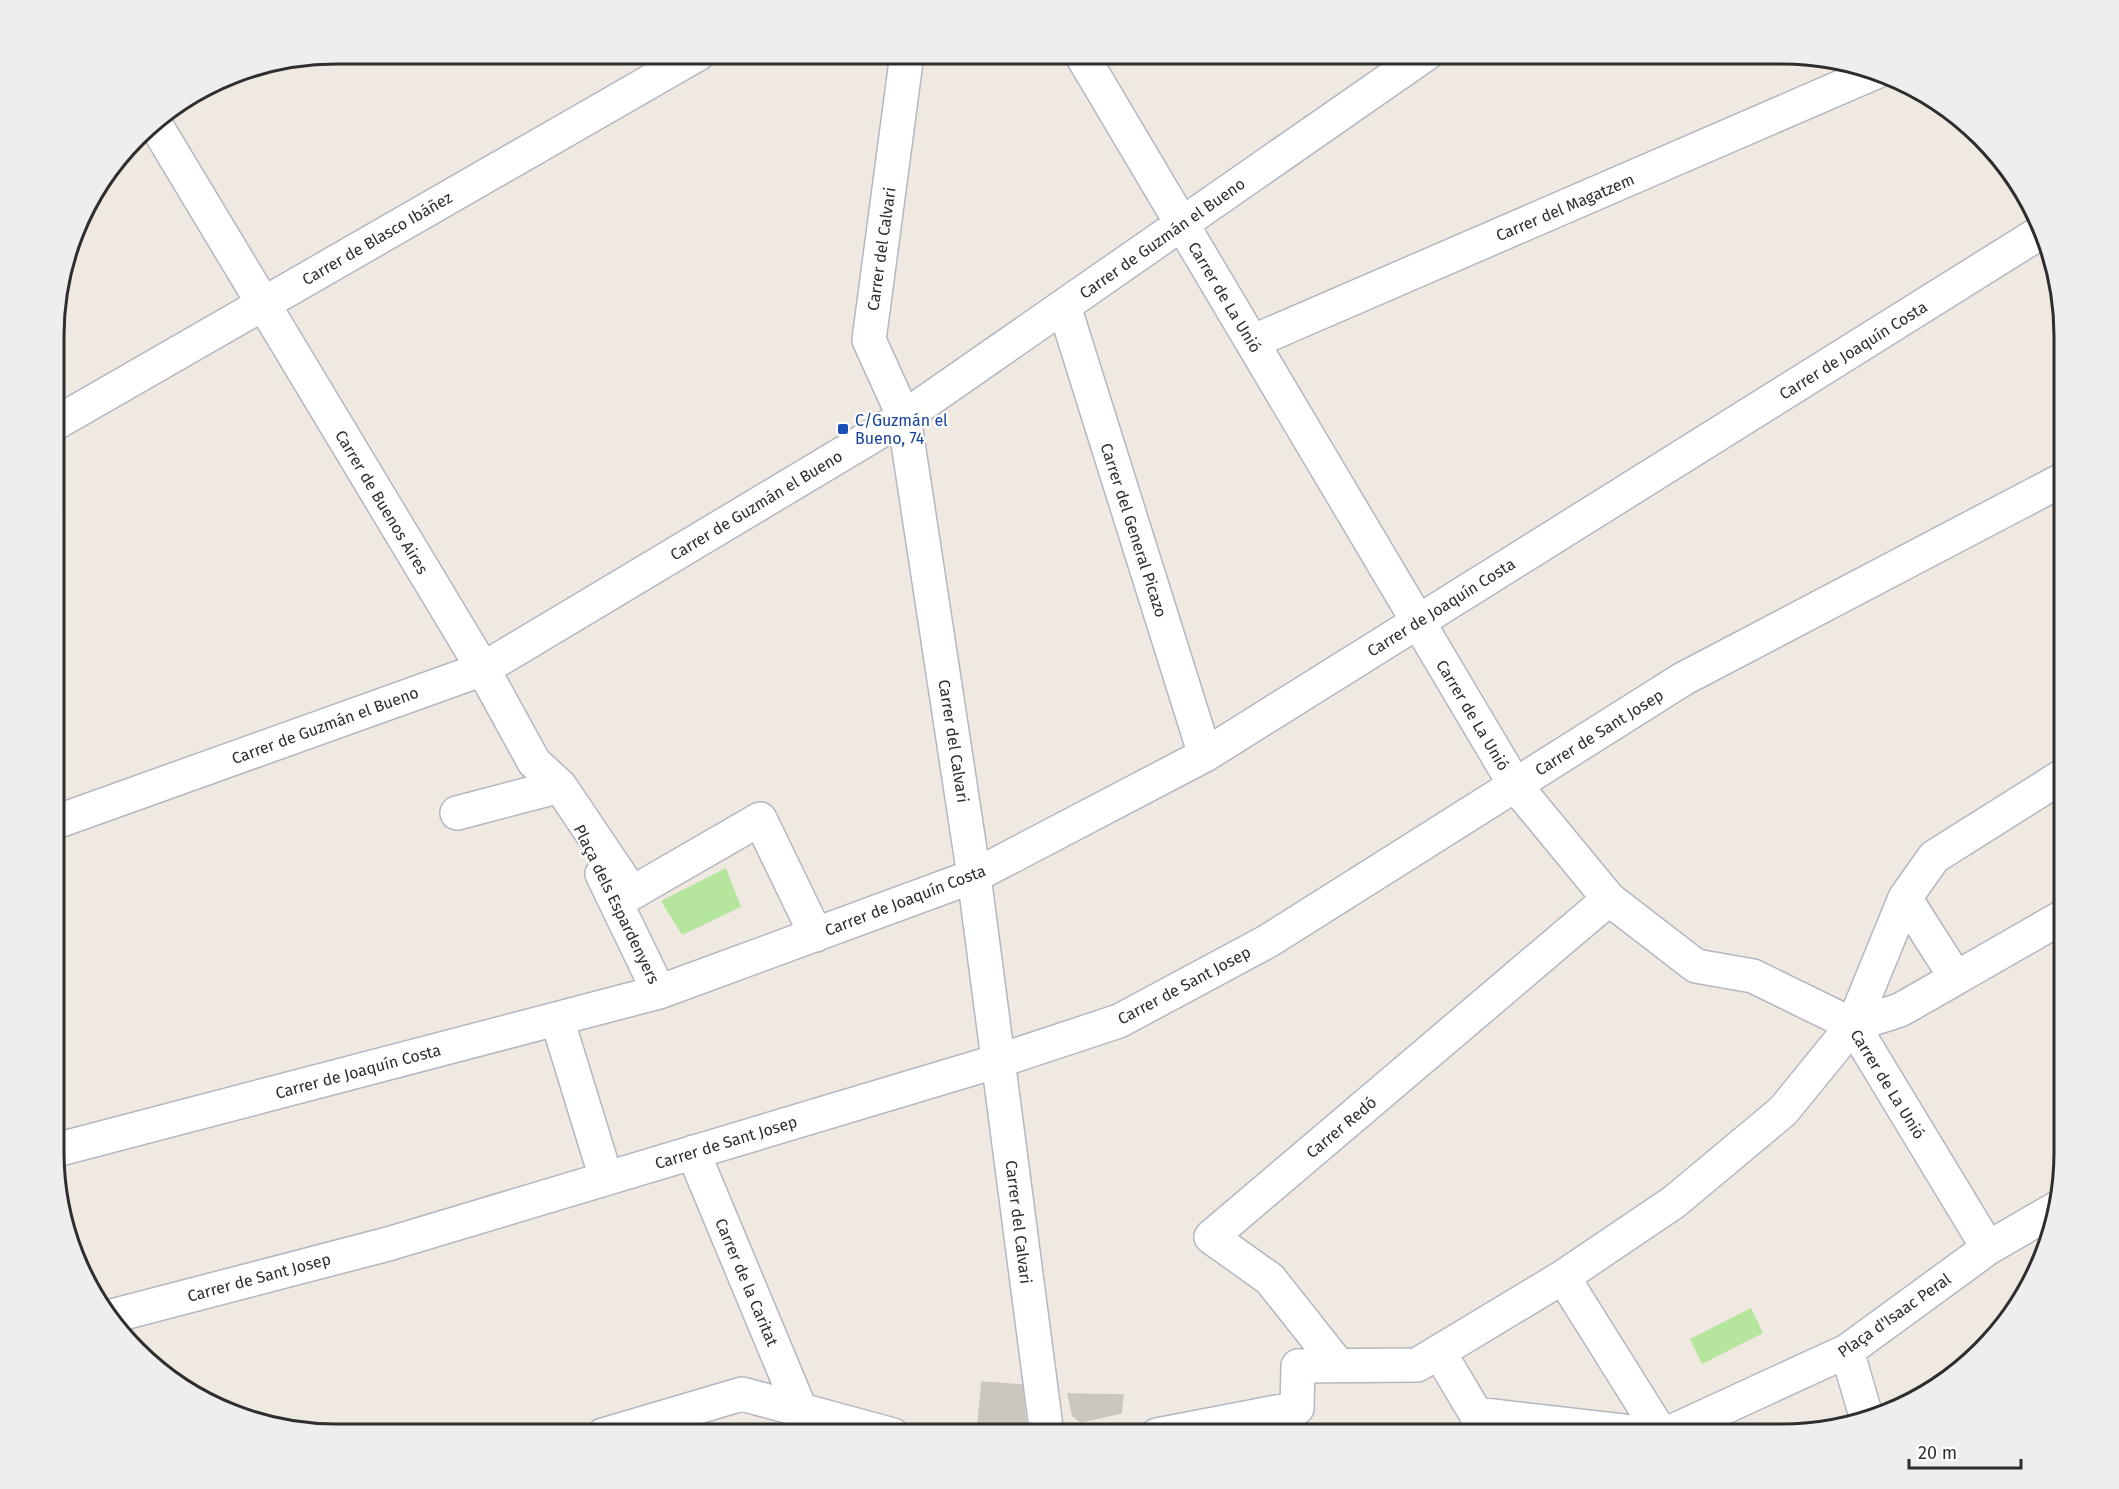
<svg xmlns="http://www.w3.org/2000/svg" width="2119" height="1489" viewBox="0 0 2119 1489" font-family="'Fira Sans',sans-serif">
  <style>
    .green { fill: #b6e59e }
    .building { fill: #cbc7bf; stroke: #cbc5ba; stroke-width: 1.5 }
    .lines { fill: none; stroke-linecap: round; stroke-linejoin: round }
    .minor-casing { stroke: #b4b7c1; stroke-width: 36 }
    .minor { stroke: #fff; stroke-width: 33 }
    .transit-dot { fill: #1a4fb4; stroke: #fff; stroke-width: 2 }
    .labels { text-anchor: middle; stroke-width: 4.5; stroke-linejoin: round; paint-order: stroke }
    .street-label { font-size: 16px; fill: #2e2e2e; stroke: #fff }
    .transit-label { font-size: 16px; fill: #164399; stroke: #fff; text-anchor: start }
    .rim { fill: none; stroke: #2e2e2e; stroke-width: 3 }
  </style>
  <rect width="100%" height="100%" fill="#efe9e1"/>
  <!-- green -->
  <path class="green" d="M 726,868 L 741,907 L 682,935 L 661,901 Z
    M 1751,1308 L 1763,1333 L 1702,1364 L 1690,1339 Z"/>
  <!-- building -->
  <path class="building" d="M 982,1382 L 1022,1385 L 1027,1435 L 977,1435 Z
    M 1068,1394 L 1123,1395 L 1121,1413 L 1081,1422 L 1073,1416 Z
    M 1288,1427 L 1290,1435 L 1254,1435 Z"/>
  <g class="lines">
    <defs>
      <path id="minor" d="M 907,54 L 869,340 L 904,417 L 974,876 L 1047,1435
        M 1081,54 L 1515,785 L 1609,899 L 1696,966 L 1753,976 L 1853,1025 L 1988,1248
        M 154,122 L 483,669 L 534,762 L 560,786 L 632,893 L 760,819 L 816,935
        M 1064,306 L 1205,755
        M 1252,342 L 1878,71
        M 56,423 L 698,54
        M 457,813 L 560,786
        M 56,822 L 483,669 L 904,417 L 1426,54
        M 602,874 L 659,992
        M 1956,978 L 2064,916
        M 557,1019 L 606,1178
        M 1853,1025 L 1900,1010 L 1956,978 L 1905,898
        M 56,1150 L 659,992 L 974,876 L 1205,755 L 2041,232
        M 693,1152 L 801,1411
        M 1563,1277 L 1662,1435
        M 112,1316 L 388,1244 L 998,1061 L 1119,1021 L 1268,941 L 1683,679 L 2064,479
        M 1847,1351 L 1866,1416
        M 1439,1352 L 1476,1414 L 1658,1435
        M 1338,1365 L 1270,1279 L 1211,1237 L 1609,899
        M 603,1435 L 742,1394 L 893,1435
        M 1157,1435 L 1297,1408 L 1298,1366 L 1417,1365 L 1563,1277 L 1674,1202 L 1783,1111 L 1853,1025 L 1905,898 L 1934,857 L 2064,775
        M 1664,1435 L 1847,1351 L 1988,1248 L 2057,1208"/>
    </defs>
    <!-- minor casing -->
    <use href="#minor" class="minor-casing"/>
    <!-- minor -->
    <use href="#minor" class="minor"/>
  </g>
  <!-- markers -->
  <rect class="transit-dot" x="837" y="423" width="12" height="12" rx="3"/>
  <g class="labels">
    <!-- street labels -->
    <g class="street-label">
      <text transform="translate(1565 207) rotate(-23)" y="6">Carrer del Magatzem</text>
      <text transform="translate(377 238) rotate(-30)" y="6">Carrer de Blasco Ibáñez</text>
      <text transform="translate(1162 238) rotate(-35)" y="6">Carrer de Guzmán el Bueno</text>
      <text transform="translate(881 249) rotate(-82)" y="6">Carrer del Calvari</text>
      <text transform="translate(1225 297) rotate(59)" y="6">Carrer de La Unió</text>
      <text transform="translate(1853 350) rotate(-32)" y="6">Carrer de Joaquín Costa</text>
      <text transform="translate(382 502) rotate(59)" y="6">Carrer de Buenos Aires</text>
      <text transform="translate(756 505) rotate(-31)" y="6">Carrer de Guzmán el Bueno</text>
      <text transform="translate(1134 530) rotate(72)" y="6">Carrer del General Picazo</text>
      <text transform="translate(1441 607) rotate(-32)" y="6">Carrer de Joaquín Costa</text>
      <text transform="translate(1473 715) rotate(59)" y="6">Carrer de La Unió</text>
      <text transform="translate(325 725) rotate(-20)" y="6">Carrer de Guzmán el Bueno</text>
      <text transform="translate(1599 732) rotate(-32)" y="6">Carrer de Sant Josep</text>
      <text transform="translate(954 741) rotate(81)" y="6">Carrer del Calvari</text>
      <text transform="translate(905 900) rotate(-21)" y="6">Carrer de Joaquín Costa</text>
      <text transform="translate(617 904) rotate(64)" y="6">Plaça dels Espardenyers</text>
      <text transform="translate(1184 985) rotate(-28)" y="6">Carrer de Sant Josep</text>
      <text transform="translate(358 1071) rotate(-15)" y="6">Carrer de Joaquín Costa</text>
      <text transform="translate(1888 1084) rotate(58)" y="6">Carrer de La Unió</text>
      <text transform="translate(1341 1127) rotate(-40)" y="6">Carrer Redó</text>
      <text transform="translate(726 1142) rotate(-17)" y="6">Carrer de Sant Josep</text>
      <text transform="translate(1019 1222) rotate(83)" y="6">Carrer del Calvari</text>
      <text transform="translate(259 1277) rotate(-15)" y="6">Carrer de Sant Josep</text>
      <text transform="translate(747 1282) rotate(67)" y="6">Carrer de la Caritat</text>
      <text transform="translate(1894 1315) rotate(-35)" y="6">Plaça d'Isaac Peral</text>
    </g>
    <!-- transit labels -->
    <g class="transit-label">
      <text x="855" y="426">C/Guzmán el<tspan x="855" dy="18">Bueno, 74</tspan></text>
    </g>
  </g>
  <!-- crop -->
  <path d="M0 0H2119V1489H0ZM336 64H1782A272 272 0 0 1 2054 336V1152A272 272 0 0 1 1782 1424H336A272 272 0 0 1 64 1152V336A272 272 0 0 1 336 64Z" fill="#eee" fill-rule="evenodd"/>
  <path class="rim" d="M336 64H1782A272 272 0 0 1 2054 336V1152A272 272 0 0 1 1782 1424H336A272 272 0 0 1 64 1152V336A272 272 0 0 1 336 64Z"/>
  <!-- scale -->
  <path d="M1909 1459v9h112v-9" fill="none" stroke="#2e2e2e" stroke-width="3"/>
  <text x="1918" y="1459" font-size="18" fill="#2e2e2e" stroke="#ffffff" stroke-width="4.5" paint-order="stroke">20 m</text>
</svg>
